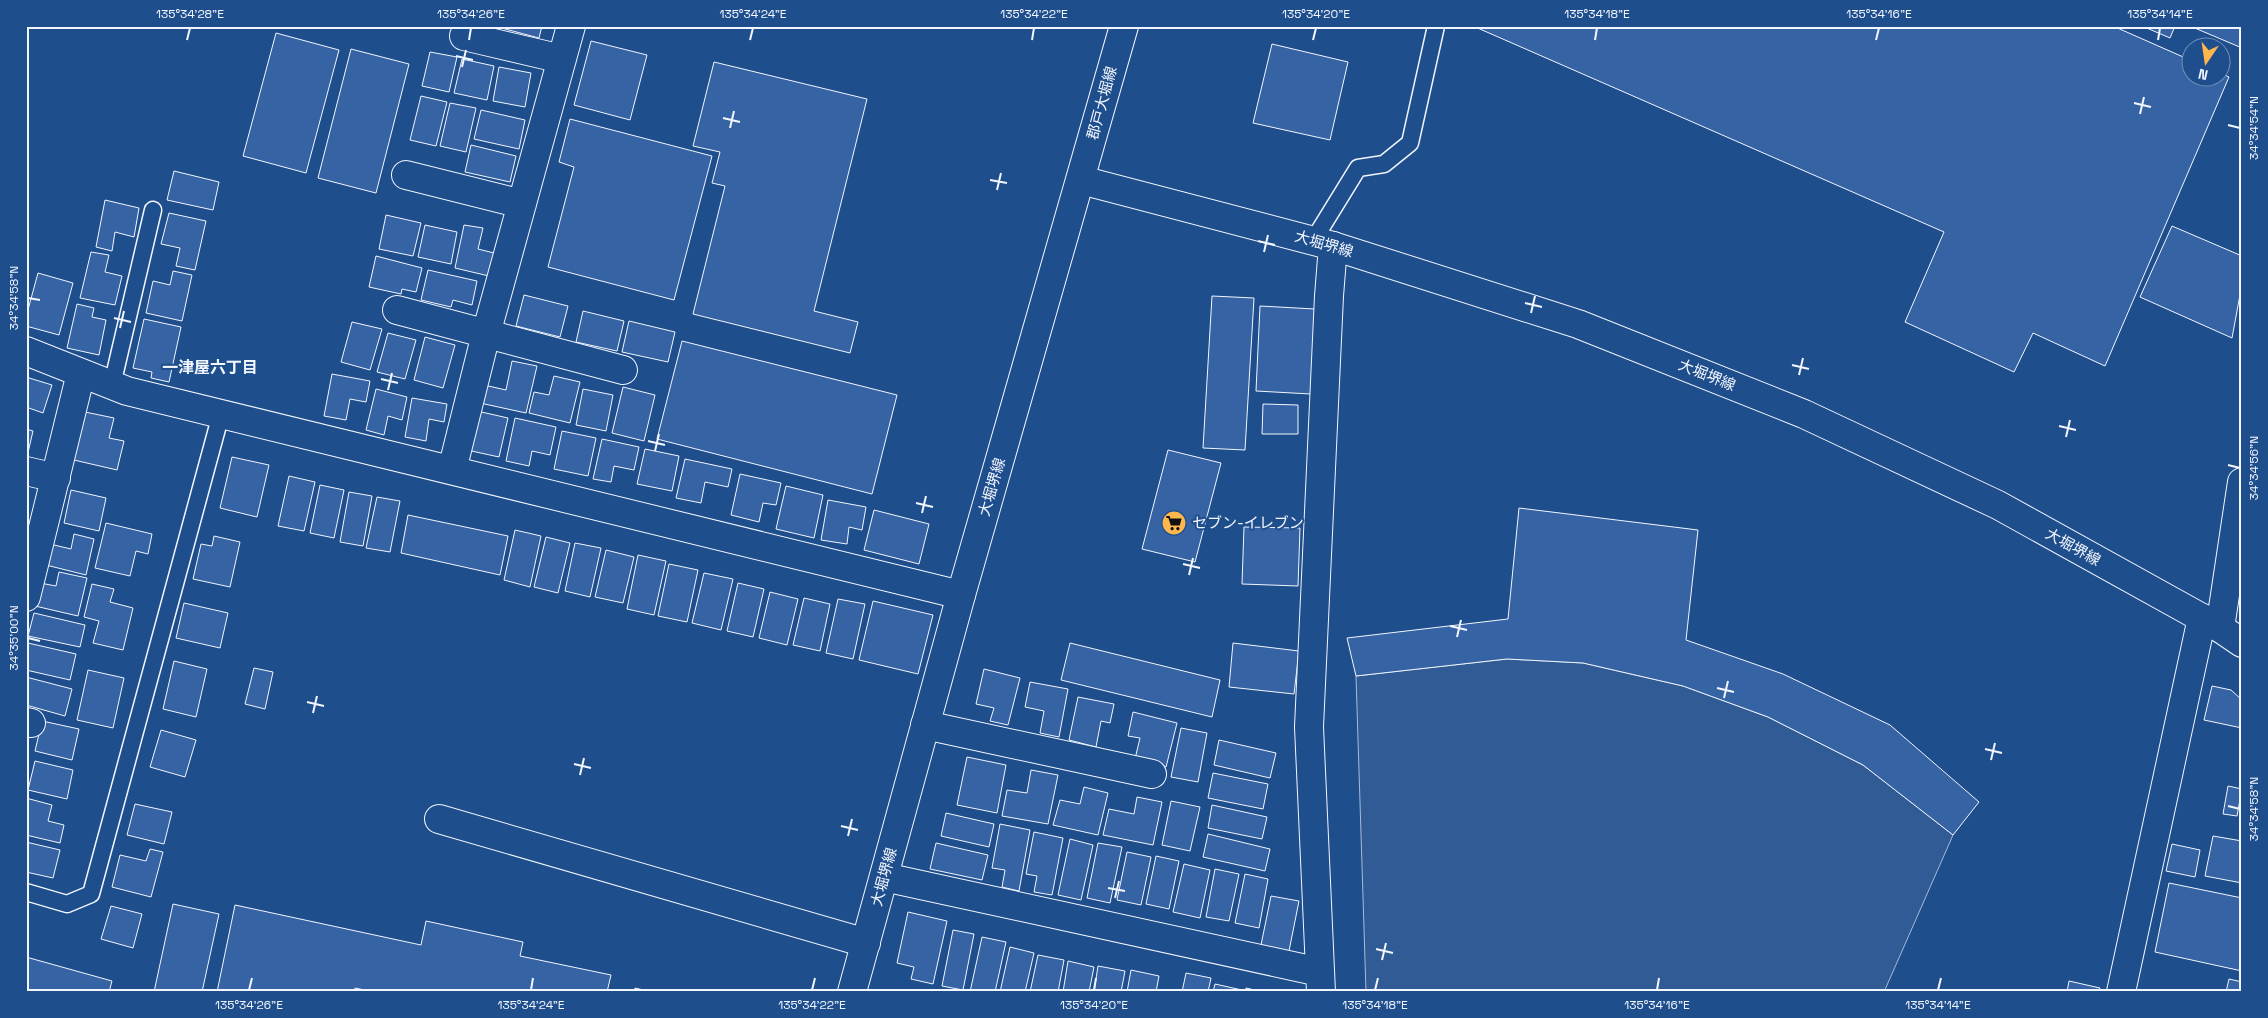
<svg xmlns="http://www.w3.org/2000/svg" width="2268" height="1018" viewBox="0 0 2268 1018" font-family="'Space Grotesk','Noto Sans JP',sans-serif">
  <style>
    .green { fill: #305b95; stroke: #a8bbd7 }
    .building { fill: #3563a3; stroke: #f2f6ff }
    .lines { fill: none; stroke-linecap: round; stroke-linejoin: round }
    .lane-casing { stroke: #f2f6ff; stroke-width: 19 }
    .street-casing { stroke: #f2f6ff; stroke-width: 30 }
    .secondary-casing { stroke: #f2f6ff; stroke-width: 30 }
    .lane { stroke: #1f4e8c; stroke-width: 16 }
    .street { stroke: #1f4e8c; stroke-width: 28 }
    .secondary { stroke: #1f4e8c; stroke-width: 28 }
    .ticks { fill: none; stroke: #f2f6ff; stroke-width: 2 }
    .labels { text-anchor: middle; stroke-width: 4; stroke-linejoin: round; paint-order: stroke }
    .street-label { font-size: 15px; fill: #f2f6ff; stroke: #1f4e8c }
    .poi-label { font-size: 15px; fill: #f2f6ff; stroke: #1f4e8c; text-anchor: start }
    .neighbourhood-label { font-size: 16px; font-weight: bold; fill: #f2f6ff; stroke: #1f4e8c }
    .neatline { fill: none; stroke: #f2f6ff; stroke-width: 2 }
    .ticks-label { font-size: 12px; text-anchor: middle; fill: #f2f6ff }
  </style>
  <rect width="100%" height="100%" fill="#1f4e8c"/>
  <!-- green -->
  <path class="green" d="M 1507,659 L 1583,663 L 1683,686 L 1768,717 L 1863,765 L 1953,835 L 1884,992 L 1366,992 L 1356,676 Z"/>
  <!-- building -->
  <path class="building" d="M 494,26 L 542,26 L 539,38 Z
    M 1473,26 L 2113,26 L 2190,60 L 2190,78 L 2220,78 L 2220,73 L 2229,77 L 2105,366 L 2033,333 L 2014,372 L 1905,322 L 1944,232 Z
    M 2142,26 L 2175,26 L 2170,38 Z
    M 2190,26 L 2242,26 L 2242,48 Z
    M 276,33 L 339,50 L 306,173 L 243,156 Z
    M 591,41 L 647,55 L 630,120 L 574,105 Z
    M 1272,44 L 1348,62 L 1330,140 L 1253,123 Z
    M 351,49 L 409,64 L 376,193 L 318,178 Z
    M 430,52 L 457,57 L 449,92 L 422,86 Z
    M 462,59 L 494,66 L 487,100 L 454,93 Z
    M 714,62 L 867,99 L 814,311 L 858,322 L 850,353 L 693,314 L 725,186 L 712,183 L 720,152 L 693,146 Z
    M 499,67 L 531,73 L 525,107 L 493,101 Z
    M 421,96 L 447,102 L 436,146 L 410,140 Z
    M 450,103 L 476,108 L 466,152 L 440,146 Z
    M 481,110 L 525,120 L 519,149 L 474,139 Z
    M 570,119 L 712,156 L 674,300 L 548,267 L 574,167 L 559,162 Z
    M 471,145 L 516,156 L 510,182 L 465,172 Z
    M 174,171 L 219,182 L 213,210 L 167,200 Z
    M 105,200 L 139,208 L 134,237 L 115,232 L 112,251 L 96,247 Z
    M 169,213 L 206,221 L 195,270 L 176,266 L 180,248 L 161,244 Z
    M 386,215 L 421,223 L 413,256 L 379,249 Z
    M 425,225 L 457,232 L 451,264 L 418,257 Z
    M 464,225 L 483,228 L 478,249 L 494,253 L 489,276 L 455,268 Z
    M 2172,226 L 2242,256 L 2242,284 L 2232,338 L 2140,297 Z
    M 91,252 L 109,255 L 105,272 L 122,276 L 115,305 L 80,298 Z
    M 376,256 L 422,268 L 416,292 L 402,289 L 401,294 L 369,287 Z
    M 428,270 L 477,281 L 472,305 L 453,300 L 451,307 L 421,300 Z
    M 173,271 L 192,275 L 182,321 L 146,313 L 153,281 L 170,285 Z
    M 38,273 L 73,283 L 59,335 L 26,326 L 26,317 Z
    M 524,295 L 568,306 L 560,337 L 516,326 Z
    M 1212,296 L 1254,298 L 1245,450 L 1203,448 Z
    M 77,304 L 94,308 L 92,317 L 106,320 L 99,355 L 67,348 Z
    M 1260,306 L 1315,309 L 1311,394 L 1256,391 Z
    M 583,311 L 624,321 L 617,351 L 576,342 Z
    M 144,319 L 181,327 L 169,382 L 151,378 L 152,372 L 133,368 Z
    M 629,321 L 675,332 L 668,362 L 622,352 Z
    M 352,322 L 382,329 L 370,370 L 341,362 Z
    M 388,333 L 416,340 L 405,379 L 377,372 Z
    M 425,337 L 455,345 L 443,388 L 414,380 Z
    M 682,341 L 897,395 L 872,494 L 657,439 Z
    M 512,361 L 537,366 L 526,413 L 480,403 L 484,385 L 506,390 Z
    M 332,374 L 370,381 L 366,402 L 350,399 L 346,420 L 324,416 Z
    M 554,376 L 580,382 L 570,423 L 529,413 L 534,392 L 549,395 Z
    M 26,377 L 52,385 L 43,413 L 26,407 Z
    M 623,387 L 655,395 L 644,441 L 612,433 Z
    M 376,389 L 407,397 L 402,420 L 388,416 L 384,435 L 366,430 Z
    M 583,389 L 613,395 L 606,431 L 576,425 Z
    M 412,398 L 447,404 L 444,422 L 429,419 L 426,441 L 405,437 Z
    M 1263,404 L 1298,405 L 1298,434 L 1262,434 Z
    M 477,411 L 508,418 L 499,457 L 467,450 Z
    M 85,412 L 114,418 L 109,438 L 124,441 L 117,470 L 74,460 Z
    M 515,418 L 556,427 L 550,455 L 532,451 L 529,466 L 506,461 Z
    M 26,429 L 33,431 L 27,457 L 26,457 Z
    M 562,431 L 596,438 L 588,476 L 554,469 Z
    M 602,439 L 639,447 L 634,470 L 614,466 L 611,482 L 593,479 Z
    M 645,449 L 679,456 L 672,491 L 637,484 Z
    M 1168,450 L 1221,463 L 1195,562 L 1142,549 Z
    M 232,457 L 269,465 L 257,517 L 220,508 Z
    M 685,459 L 732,469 L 728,487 L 705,482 L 701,503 L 676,498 Z
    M 740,474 L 781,483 L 776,505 L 763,503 L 759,522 L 731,515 Z
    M 289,476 L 315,482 L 304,531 L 278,526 Z
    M 320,485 L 344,490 L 334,538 L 310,533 Z
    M 786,486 L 823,495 L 814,538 L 776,529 Z
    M 71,490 L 106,498 L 99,531 L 64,523 Z
    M 349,492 L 372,496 L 363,546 L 340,542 Z
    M 377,497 L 400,501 L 390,552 L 366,548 Z
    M 828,500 L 866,507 L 862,530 L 849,527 L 847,544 L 821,540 Z
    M 1519,508 L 1698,530 L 1686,640 L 1783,674 L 1890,725 L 1979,802 L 1953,835 L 1863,765 L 1768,717 L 1683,686 L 1583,663 L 1507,659 L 1356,676 L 1347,638 L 1508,619 Z
    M 874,510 L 929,524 L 919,564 L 864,550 Z
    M 408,515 L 508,536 L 500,575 L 401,553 Z
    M 106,523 L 152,534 L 148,554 L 136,551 L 130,576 L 95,568 Z
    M 1244,527 L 1300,528 L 1298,586 L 1242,584 Z
    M 515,530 L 541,536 L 530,587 L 504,580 Z
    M 74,534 L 94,539 L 86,575 L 46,565 L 50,544 L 71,549 Z
    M 214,536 L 240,542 L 230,587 L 193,579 L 201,544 L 212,546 Z
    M 546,537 L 570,543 L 558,593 L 534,587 Z
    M 575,543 L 601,548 L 590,597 L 565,591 Z
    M 606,550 L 634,557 L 623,603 L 595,597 Z
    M 638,555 L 666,561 L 654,615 L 627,609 Z
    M 669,564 L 698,570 L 687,622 L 658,616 Z
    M 59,572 L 87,578 L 78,616 L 35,606 L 40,583 L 56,586 Z
    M 704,573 L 733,579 L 721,630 L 692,623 Z
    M 738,583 L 764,589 L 753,637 L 727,631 Z
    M 92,584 L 114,589 L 110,602 L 133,608 L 123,650 L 93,643 L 99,621 L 84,617 Z
    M 770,592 L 798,599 L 787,645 L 759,638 Z
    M 804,598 L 830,604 L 820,651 L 793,645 Z
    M 838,599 L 865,604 L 853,659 L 826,653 Z
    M 873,601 L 933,615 L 918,674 L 859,660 Z
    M 184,603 L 228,613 L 220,648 L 176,638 Z
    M 34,613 L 85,625 L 80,647 L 28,636 Z
    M 28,643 L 76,654 L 70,680 L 26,670 Z
    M 1070,643 L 1220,680 L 1212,717 L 1061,680 Z
    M 1233,643 L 1299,651 L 1294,694 L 1229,687 Z
    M 174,661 L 207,669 L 196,717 L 163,709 Z
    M 254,668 L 273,672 L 265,709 L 245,704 Z
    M 984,669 L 1020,678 L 1008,725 L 990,721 L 994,708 L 976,704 Z
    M 88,670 L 124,678 L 113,728 L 77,720 Z
    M 26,677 L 72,689 L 65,716 L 26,705 Z
    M 1030,682 L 1068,689 L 1059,737 L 1040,733 L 1044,711 L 1025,707 Z
    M 2212,686 L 2231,690 L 2242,700 L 2242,728 L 2204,720 Z
    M 1078,697 L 1114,704 L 1110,723 L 1101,721 L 1096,747 L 1069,740 Z
    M 1133,712 L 1177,723 L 1166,767 L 1135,759 L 1140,738 L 1128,736 Z
    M 42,721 L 79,729 L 72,760 L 35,751 Z
    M 1181,728 L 1207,733 L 1198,782 L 1171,777 Z
    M 161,730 L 196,740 L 185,777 L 150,767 Z
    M 1219,740 L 1276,753 L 1270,778 L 1214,765 Z
    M 967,757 L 1006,765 L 997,813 L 957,805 Z
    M 35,761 L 73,770 L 67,799 L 28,790 Z
    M 1031,770 L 1058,775 L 1048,824 L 1002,816 L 1007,790 L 1027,793 Z
    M 1213,773 L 1268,784 L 1263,809 L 1208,798 Z
    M 2228,786 L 2242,789 L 2237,816 L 2223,814 Z
    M 1084,787 L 1108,793 L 1098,835 L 1053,825 L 1060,800 L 1080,804 Z
    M 1137,797 L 1162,802 L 1153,845 L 1103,835 L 1109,809 L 1134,814 Z
    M 26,798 L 52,805 L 48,821 L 64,825 L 60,843 L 26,835 Z
    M 1171,801 L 1200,807 L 1190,851 L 1162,845 Z
    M 135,804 L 172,812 L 164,844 L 127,835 Z
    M 1212,805 L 1267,817 L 1262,839 L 1208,828 Z
    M 946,813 L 994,824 L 989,847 L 941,836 Z
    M 1000,824 L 1030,830 L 1019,891 L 1002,887 L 1005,870 L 992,868 Z
    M 1034,832 L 1063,838 L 1052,895 L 1034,892 L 1037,876 L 1026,874 Z
    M 1208,834 L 1270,849 L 1265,871 L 1203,857 Z
    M 2213,836 L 2242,841 L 2242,883 L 2205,876 Z
    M 1070,839 L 1093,845 L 1081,900 L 1058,895 Z
    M 26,842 L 60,850 L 53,878 L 26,872 Z
    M 936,843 L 988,855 L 982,880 L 930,869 Z
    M 1098,843 L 1122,847 L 1110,903 L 1087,898 Z
    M 2172,844 L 2200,850 L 2195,877 L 2166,871 Z
    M 150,849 L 163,852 L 151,897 L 112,887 L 120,855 L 146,861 Z
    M 1127,852 L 1151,857 L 1141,905 L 1117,900 Z
    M 1156,856 L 1179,861 L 1169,909 L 1146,904 Z
    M 1184,864 L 1210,870 L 1200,918 L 1173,912 Z
    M 1215,869 L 1239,874 L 1229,921 L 1206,917 Z
    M 1245,874 L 1268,879 L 1259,928 L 1235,923 Z
    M 2169,883 L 2242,898 L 2242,971 L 2155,952 Z
    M 1271,896 L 1299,901 L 1289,951 L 1261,945 Z
    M 173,904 L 219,914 L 202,992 L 154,992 Z
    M 235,905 L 421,945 L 426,921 L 523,942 L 520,956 L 611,975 L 607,992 L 374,992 L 355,988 L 354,992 L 217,992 Z
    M 111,906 L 142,914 L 133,948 L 101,939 Z
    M 908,912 L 947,921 L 933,984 L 911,979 L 914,967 L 897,963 Z
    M 953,930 L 974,934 L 963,990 L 942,986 Z
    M 982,937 L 1006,942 L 995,992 L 970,992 Z
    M 1010,947 L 1034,953 L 1025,992 L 1000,992 Z
    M 1038,955 L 1064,960 L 1058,992 L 1030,992 Z
    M 26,957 L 112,981 L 109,992 L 26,992 Z
    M 1068,961 L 1094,967 L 1089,992 L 1063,992 Z
    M 1098,966 L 1125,971 L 1121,992 L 1094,992 Z
    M 1131,970 L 1159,976 L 1156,992 L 1127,992 Z
    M 1186,973 L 1211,978 L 1208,992 L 1182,992 Z
    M 2229,979 L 2242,982 L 2242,992 L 2226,992 Z
    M 2069,981 L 2100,988 L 2099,992 L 2067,992 Z
    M 1215,984 L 1242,990 L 1242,992 L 1213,992 Z
    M 635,988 L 652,992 L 634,992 Z
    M 1246,988 L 1263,992 L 1245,992 Z"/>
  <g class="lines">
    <defs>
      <path id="lane" d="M 1313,241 L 1358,168 L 1384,164 L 1410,143 L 1436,26
        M 112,385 L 153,210
        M 26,892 L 67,904 L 91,894 L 221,414"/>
      <path id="street" d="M 464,36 L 562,59
        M 406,175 L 522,204
        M 397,310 L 623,370
        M 26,351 L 127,391 L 961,595
        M 452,470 L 486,334 L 571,26
        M 26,471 L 56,478
        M 26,597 L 81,373
        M 2220,628 L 2242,482
        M 26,722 L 31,723
        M 925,725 L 1152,774
        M 439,819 L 866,943
        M 884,877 L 1320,972
        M 1321,992 L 1309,727 L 1329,296 L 1333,246
        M 2121,992 L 2202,618"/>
      <path id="secondary" d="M 1081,180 L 1333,246 L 1578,324 L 1804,414 L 1998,505 L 2220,628 L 2242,643
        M 852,992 L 961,595 L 1124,26"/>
    </defs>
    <!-- lane casing -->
    <use href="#lane" class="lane-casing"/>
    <!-- street casing -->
    <use href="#street" class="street-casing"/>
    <!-- secondary casing -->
    <use href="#secondary" class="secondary-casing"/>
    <!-- lane -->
    <use href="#lane" class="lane"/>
    <!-- street -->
    <use href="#street" class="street"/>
    <!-- secondary -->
    <use href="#secondary" class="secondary"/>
  </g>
  <!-- ticks -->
  <path class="ticks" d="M 187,40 L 190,28M 469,40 L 471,28M 750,40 L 753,28M 1032,40 L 1034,28M 1313,40 L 1316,28M 1595,40 L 1597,28M 1876,40 L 1879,28M 2158,40 L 2160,28M 456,56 L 473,60M 462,67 L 466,50M 2134,103 L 2151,107M 2140,114 L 2144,97M 723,118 L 740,122M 2228,125 L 2240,128M 730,128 L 734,111M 990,180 L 1007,183M 997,190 L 1001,173M 1258,241 L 1275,245M 1264,252 L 1268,235M 28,298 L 40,300M 1525,303 L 1542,307M 1531,313 L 1535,296M 114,318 L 131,322M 120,328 L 124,311M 1792,365 L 1809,369M 1799,375 L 1803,358M 381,379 L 398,383M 388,390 L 392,373M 2059,426 L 2076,430M 2066,437 L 2070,420M 648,441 L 665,445M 655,451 L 659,434M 2228,465 L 2240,468M 916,503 L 933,507M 922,513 L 926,496M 1183,564 L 1200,568M 1189,575 L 1193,558M 1450,626 L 1467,630M 1457,637 L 1461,620M 28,638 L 40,641M 1717,688 L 1734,692M 1724,698 L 1728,681M 307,702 L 324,706M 313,713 L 317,696M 1985,749 L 2002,753M 1991,760 L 1995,743M 574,764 L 591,768M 580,775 L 584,758M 2228,806 L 2240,809M 841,826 L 858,830M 848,836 L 852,819M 1108,888 L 1125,891M 1115,898 L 1119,881M 1376,949 L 1393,953M 1382,960 L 1386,943M 249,990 L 252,978M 531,990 L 533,978M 812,990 L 815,978M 1094,990 L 1096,978M 1375,990 L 1378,978M 1657,990 L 1659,978M 1938,990 L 1941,978"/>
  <!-- icons -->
  <defs>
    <symbol id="supermarket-disc" viewBox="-11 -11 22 22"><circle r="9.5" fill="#ffb74d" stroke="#1f4e8c"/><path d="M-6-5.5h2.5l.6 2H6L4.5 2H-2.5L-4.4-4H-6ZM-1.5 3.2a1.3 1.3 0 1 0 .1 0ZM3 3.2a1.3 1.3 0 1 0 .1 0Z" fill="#111"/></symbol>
  </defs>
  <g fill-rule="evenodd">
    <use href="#supermarket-disc" x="1160" y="509" width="28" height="28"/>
  </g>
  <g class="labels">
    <!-- street labels -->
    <g class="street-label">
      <text transform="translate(1102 103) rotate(-75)" y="5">郡戸大堀線</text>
      <text transform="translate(1324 244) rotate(16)" y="5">大堀堺線</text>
      <text transform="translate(1707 375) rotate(22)" y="5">大堀堺線</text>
      <text transform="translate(992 487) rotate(-74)" y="5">大堀堺線</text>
      <text transform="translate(2073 547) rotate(29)" y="5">大堀堺線</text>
      <text transform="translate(884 877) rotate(-75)" y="5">大堀堺線</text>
    </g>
    <!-- poi labels -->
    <g class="poi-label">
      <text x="1192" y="528">セブン-イレブン</text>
    </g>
    <!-- neighbourhood labels -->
    <g class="neighbourhood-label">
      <text x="210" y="373">一津屋六丁目</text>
    </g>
  </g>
  <!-- border -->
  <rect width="2268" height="1018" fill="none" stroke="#1f4e8c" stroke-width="55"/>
  <!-- north arrow -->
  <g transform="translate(2206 62) rotate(193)"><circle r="24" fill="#1f4e8c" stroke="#7391ba"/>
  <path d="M0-4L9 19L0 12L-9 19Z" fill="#ffb74d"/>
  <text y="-8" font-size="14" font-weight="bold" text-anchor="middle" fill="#f2f6ff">N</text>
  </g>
  <rect x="28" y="28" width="2212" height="962" class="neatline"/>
  <g class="ticks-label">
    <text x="190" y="18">135°34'28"E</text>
    <text x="471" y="18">135°34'26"E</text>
    <text x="753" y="18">135°34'24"E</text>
    <text x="1034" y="18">135°34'22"E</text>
    <text x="1316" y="18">135°34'20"E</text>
    <text x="1597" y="18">135°34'18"E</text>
    <text x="1879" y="18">135°34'16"E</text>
    <text x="2160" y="18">135°34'14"E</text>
    <text transform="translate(2254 128) rotate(-90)" y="4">34°34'54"N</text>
    <text transform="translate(14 298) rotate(-90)" y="4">34°34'58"N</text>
    <text transform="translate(2254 468) rotate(-90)" y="4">34°34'56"N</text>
    <text transform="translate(14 638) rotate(-90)" y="4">34°35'00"N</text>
    <text transform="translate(2254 809) rotate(-90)" y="4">34°34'58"N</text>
    <text x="249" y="1009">135°34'26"E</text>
    <text x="531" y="1009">135°34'24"E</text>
    <text x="812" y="1009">135°34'22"E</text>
    <text x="1094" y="1009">135°34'20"E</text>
    <text x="1375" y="1009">135°34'18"E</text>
    <text x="1657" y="1009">135°34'16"E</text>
    <text x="1938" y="1009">135°34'14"E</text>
  </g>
</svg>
